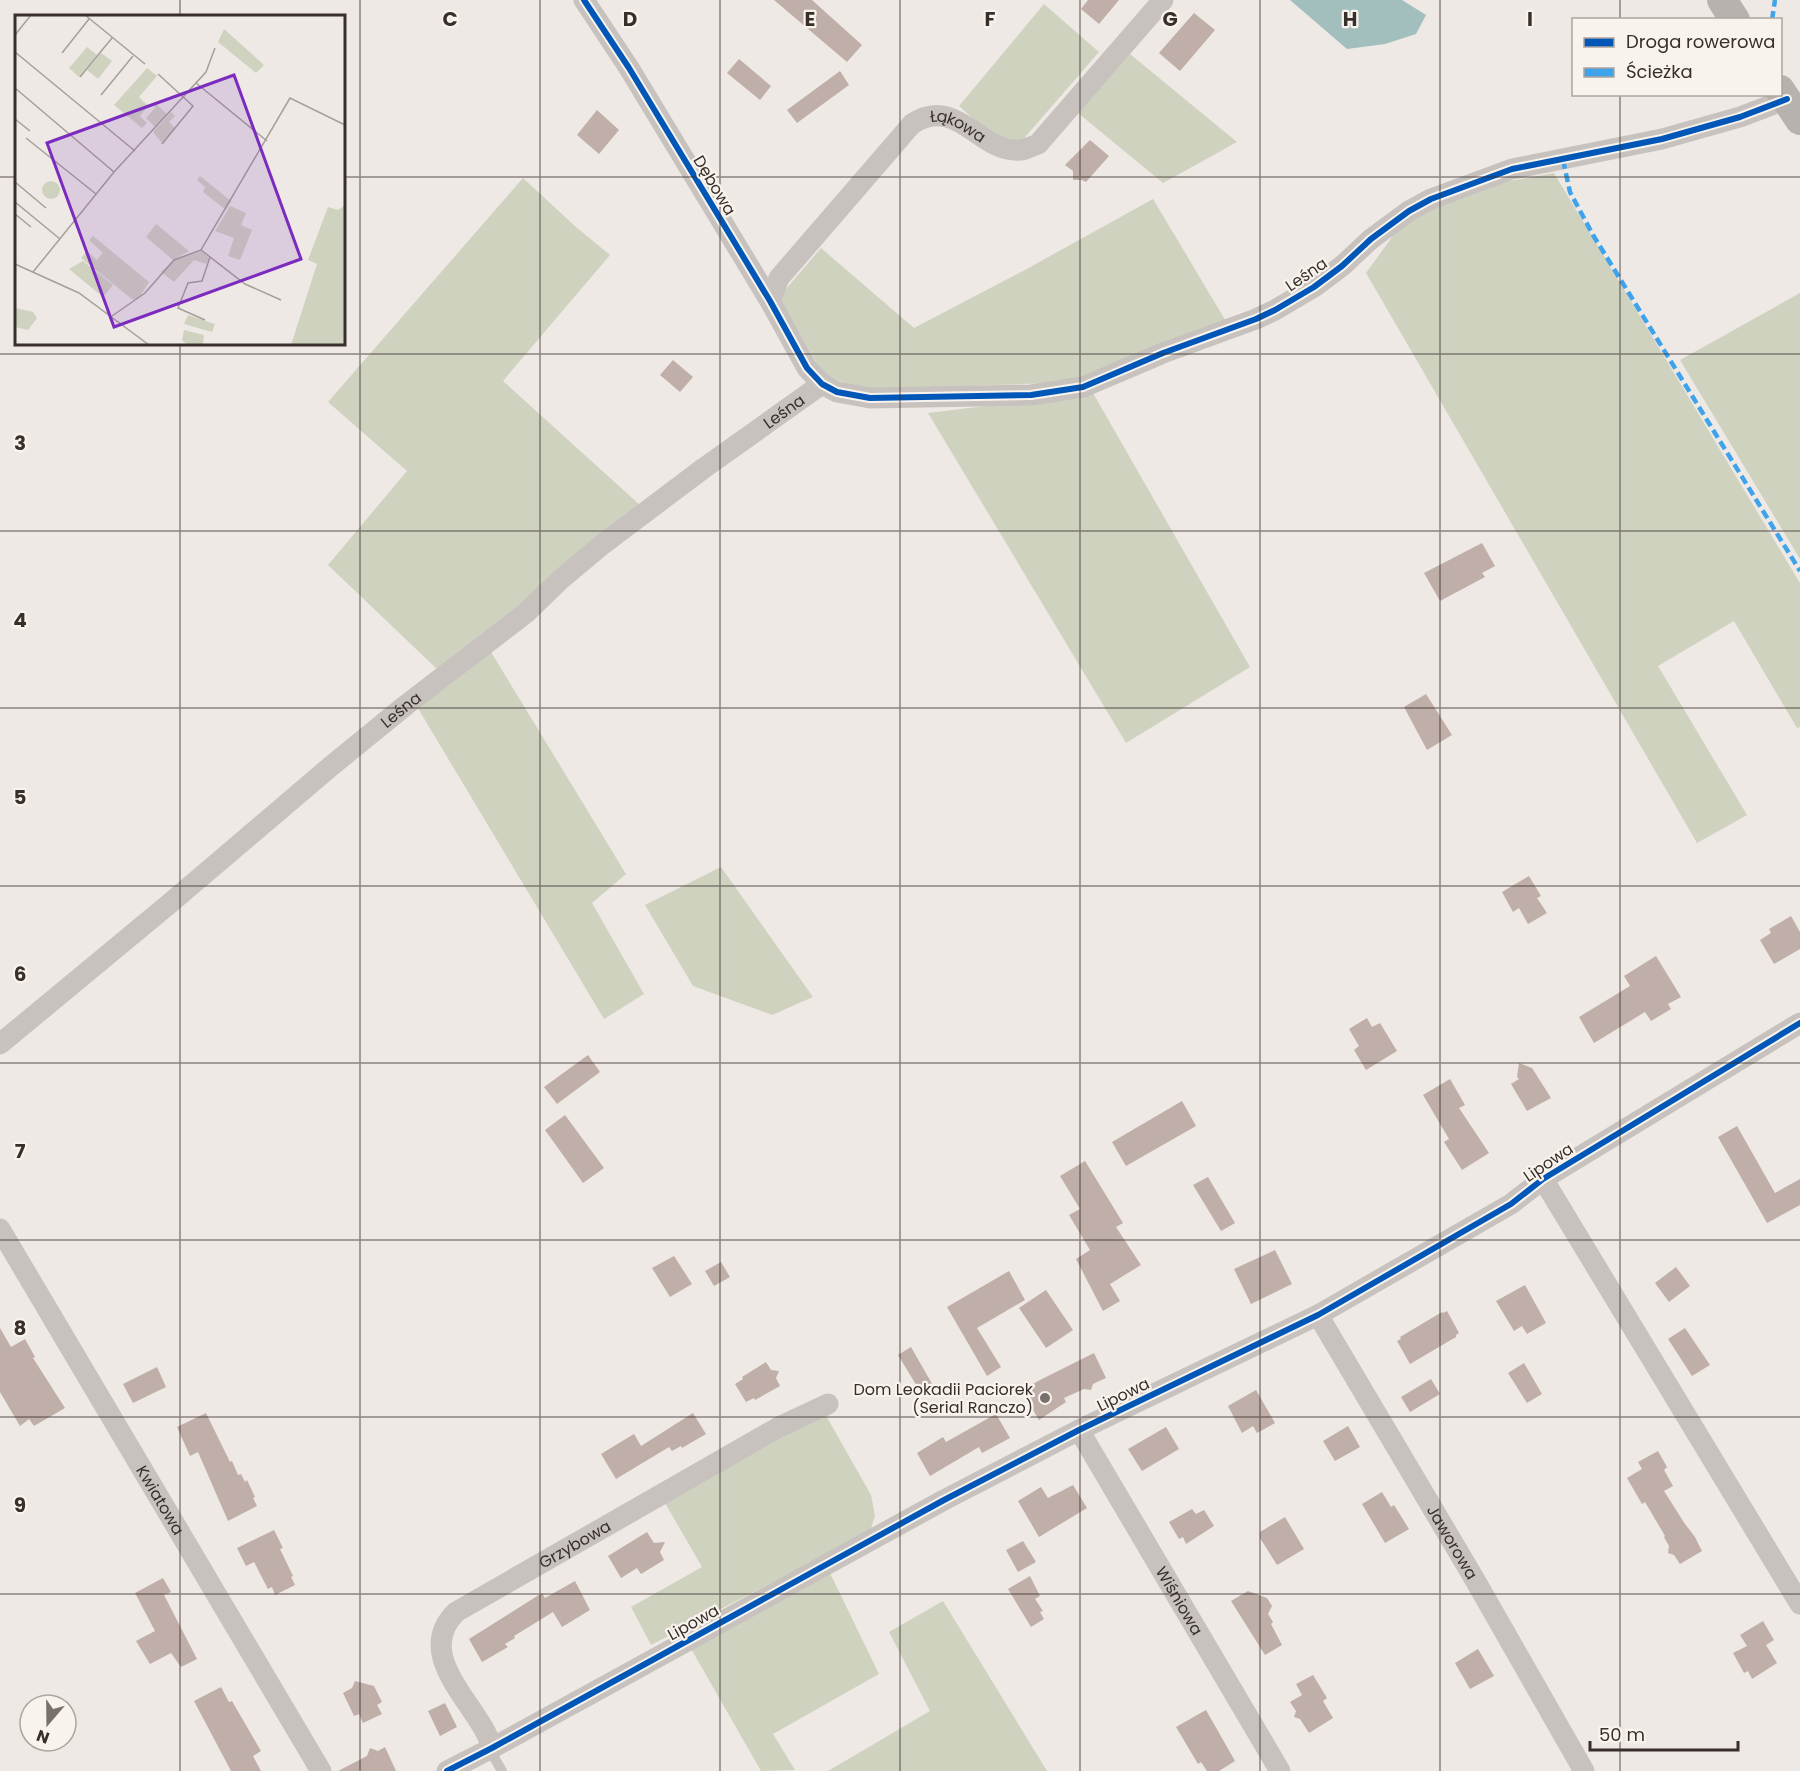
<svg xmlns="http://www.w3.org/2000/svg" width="1800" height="1771" viewBox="0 0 1800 1771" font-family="Poppins,sans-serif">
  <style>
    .green { fill: #d0d2c0 }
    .water { fill: #a2bebd }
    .building { fill: #c0aea8 }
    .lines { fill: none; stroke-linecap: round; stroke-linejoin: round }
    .lane { stroke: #c7c2be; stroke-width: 10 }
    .street { stroke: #c7c2be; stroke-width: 21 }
    .secondary { stroke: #b8b2ae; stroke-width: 30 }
    .quiet { stroke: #3fa3eb; stroke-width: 4.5; stroke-dasharray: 9 4.5; stroke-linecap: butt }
    .cycleway-casing { stroke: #f9f3ed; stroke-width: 10 }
    .cycleway { stroke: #0057b8; stroke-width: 6 }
    .grid { fill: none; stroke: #382f2b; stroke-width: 1.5; stroke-opacity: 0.55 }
    .poi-dot { fill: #78706c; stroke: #f9f3ed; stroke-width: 2 }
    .labels { text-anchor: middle; stroke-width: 4.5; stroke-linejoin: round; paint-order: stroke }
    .street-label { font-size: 16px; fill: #382f2b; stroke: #f9f3ed }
    .poi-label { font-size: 16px; fill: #382f2b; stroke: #f9f3ed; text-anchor: end }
    .inset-road { fill: none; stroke: #a59f9a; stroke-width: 1.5 }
    .view { fill: #7b2cbf; fill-opacity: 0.15; stroke: #7b2cbf; stroke-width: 3 }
    .inset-edge { fill: none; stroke: #382f2b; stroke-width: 3 }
    .grid-label { font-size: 20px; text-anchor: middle; font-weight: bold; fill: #382f2b; stroke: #f9f3ed; stroke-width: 4.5; stroke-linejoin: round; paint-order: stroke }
  </style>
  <rect width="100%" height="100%" fill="#eee9e4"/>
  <!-- green -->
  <path class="green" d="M 1044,4 L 1099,52 L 1020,143 L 997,140 L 959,106 Z
    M 1130,54 L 1237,142 L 1163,183 L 1078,113 Z
    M 1554,173 L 1800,583 L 1800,727 L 1797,728 L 1734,621 L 1658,666 L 1747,815 L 1697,843 L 1366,273 L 1403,222 L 1476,187 Z
    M 523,178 L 576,227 L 610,255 L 503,381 L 641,506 L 439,671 L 328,565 L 407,471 L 328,402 Z
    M 1153,199 L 1227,323 L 1081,382 L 861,390 L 823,374 L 779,297 L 821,248 L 914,328 L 1023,271 Z
    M 1800,293 L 1800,559 L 1680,360 Z
    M 1093,393 L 1250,667 L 1126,743 L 928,413 Z
    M 488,647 L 626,874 L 592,903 L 644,994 L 604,1019 L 416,705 Z
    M 721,867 L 813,997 L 772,1015 L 693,986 L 645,905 Z
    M 824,1412 L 871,1495 L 875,1516 L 870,1532 L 651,1645 L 631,1607 L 702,1567 L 665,1503 Z
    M 829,1571 L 879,1674 L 773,1734 L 795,1770 L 761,1771 L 690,1647 Z
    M 943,1601 L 1047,1771 L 828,1771 L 930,1711 L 889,1632 Z"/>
  <!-- water -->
  <path class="water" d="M 1290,0 L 1402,0 L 1426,15 L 1416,34 L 1385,44 L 1347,49 Z"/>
  <!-- building -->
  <path class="building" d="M 774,0 L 812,0 L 862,45 L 847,62 Z
    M 1088,0 L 1119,0 L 1099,24 L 1081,9 Z
    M 1194,13 L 1215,30 L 1180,71 L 1159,53 Z
    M 739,59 L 771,86 L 760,100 L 727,73 Z
    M 840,71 L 849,85 L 797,123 L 787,110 Z
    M 597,110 L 619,130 L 599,154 L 577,135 Z
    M 1090,140 L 1109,156 L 1086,182 L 1082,180 L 1073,180 L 1073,171 L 1065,165 Z
    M 673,360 L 693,377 L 680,392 L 660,375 Z
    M 1482,543 L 1495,566 L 1482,573 L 1485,577 L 1440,601 L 1424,573 Z
    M 1426,694 L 1452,735 L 1427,750 L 1404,707 Z
    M 1529,876 L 1541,896 L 1537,898 L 1547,913 L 1528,924 L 1519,908 L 1513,912 L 1502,892 Z
    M 1791,916 L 1800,932 L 1800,949 L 1774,964 L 1760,940 L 1771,933 L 1769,929 Z
    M 1656,956 L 1681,997 L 1668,1004 L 1671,1009 L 1651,1021 L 1645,1012 L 1594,1043 L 1579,1017 L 1630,986 L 1624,976 Z
    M 1367,1018 L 1372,1027 L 1380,1023 L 1397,1051 L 1366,1070 L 1354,1050 L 1359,1046 L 1349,1029 Z
    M 588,1055 L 600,1072 L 557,1104 L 544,1087 Z
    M 1519,1063 L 1532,1068 L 1551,1098 L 1527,1111 L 1511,1084 L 1519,1079 L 1517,1077 Z
    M 1450,1079 L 1465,1105 L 1459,1108 L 1489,1153 L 1462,1170 L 1444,1142 L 1449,1139 L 1423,1095 Z
    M 1182,1101 L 1196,1126 L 1126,1166 L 1112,1142 Z
    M 565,1115 L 604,1168 L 583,1183 L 545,1130 Z
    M 1737,1126 L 1775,1193 L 1800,1179 L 1800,1205 L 1767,1223 L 1718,1137 Z
    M 1085,1161 L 1123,1223 L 1116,1227 L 1141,1265 L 1110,1284 L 1120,1301 L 1103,1311 L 1076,1259 L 1090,1250 L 1069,1215 L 1080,1209 L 1060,1176 Z
    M 1208,1177 L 1235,1223 L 1221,1231 L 1193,1185 Z
    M 1275,1250 L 1292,1284 L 1251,1304 L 1234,1269 Z
    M 674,1256 L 692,1284 L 670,1297 L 652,1268 Z
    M 721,1262 L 730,1277 L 714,1286 L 705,1271 Z
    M 1676,1267 L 1690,1286 L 1669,1302 L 1655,1283 Z
    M 1009,1271 L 1025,1300 L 977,1328 L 1001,1367 L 987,1376 L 947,1307 Z
    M 1525,1285 L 1546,1323 L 1527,1334 L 1522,1326 L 1514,1331 L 1496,1301 Z
    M 1046,1290 L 1073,1330 L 1046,1348 L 1019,1308 Z
    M 1447,1311 L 1459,1333 L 1456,1335 L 1456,1337 L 1410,1364 L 1397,1341 L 1401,1339 L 1400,1337 L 1442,1312 L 1443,1313 Z
    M 0,1328 L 11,1347 L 25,1339 L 35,1357 L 33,1358 L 65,1408 L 34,1426 L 29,1419 L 20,1426 L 0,1392 Z
    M 1685,1328 L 1710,1365 L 1692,1376 L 1668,1339 Z
    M 911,1347 L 935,1389 L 923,1396 L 898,1355 Z
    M 1094,1353 L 1106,1378 L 1093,1384 L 1091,1390 L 1084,1389 L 1064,1398 L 1066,1402 L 1039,1420 L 1022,1391 L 1038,1381 Z
    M 766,1362 L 771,1370 L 779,1371 L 776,1378 L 780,1386 L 755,1400 L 754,1398 L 746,1402 L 735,1384 L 743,1379 L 742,1377 Z
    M 1524,1363 L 1542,1394 L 1527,1403 L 1508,1373 Z
    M 157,1367 L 166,1387 L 133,1403 L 123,1384 Z
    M 1431,1379 L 1440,1394 L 1410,1412 L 1401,1397 Z
    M 1256,1390 L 1275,1423 L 1257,1433 L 1253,1426 L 1242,1433 L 1228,1406 Z
    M 206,1413 L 230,1462 L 232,1461 L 238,1475 L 241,1474 L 245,1482 L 247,1480 L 255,1497 L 253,1498 L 257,1506 L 228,1521 L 198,1452 L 190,1456 L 177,1427 Z
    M 693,1413 L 706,1434 L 682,1448 L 681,1446 L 672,1451 L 669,1447 L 616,1479 L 601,1454 L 634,1434 L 641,1446 Z
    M 996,1414 L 1010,1438 L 982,1453 L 979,1447 L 930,1476 L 917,1453 L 943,1437 L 946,1442 Z
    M 1348,1426 L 1360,1447 L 1335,1461 L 1323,1441 Z
    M 1166,1427 L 1179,1449 L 1142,1471 L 1128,1449 Z
    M 1658,1451 L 1667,1467 L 1664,1470 L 1673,1486 L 1664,1491 L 1685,1524 L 1695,1537 L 1702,1551 L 1680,1564 L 1674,1555 L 1668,1553 L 1669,1546 L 1664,1537 L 1665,1536 L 1645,1502 L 1642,1504 L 1627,1478 L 1642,1469 L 1638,1462 Z
    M 1073,1485 L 1087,1508 L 1039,1537 L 1018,1501 L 1041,1487 L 1048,1498 Z
    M 1382,1492 L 1391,1507 L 1394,1505 L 1409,1529 L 1385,1543 L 1362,1504 Z
    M 1192,1509 L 1196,1514 L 1204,1510 L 1214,1526 L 1186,1544 L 1183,1537 L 1179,1539 L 1169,1522 Z
    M 1285,1517 L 1304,1549 L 1277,1565 L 1260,1538 L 1260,1532 Z
    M 274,1530 L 283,1548 L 280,1549 L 293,1576 L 291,1577 L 295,1585 L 275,1595 L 272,1587 L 268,1589 L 254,1562 L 246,1566 L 237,1548 Z
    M 647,1532 L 654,1543 L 665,1542 L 660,1552 L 664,1560 L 641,1574 L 637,1568 L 621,1578 L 608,1556 Z
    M 1023,1541 L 1036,1562 L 1018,1572 L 1006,1550 Z
    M 1030,1576 L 1040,1596 L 1035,1599 L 1043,1611 L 1040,1612 L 1044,1619 L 1031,1627 L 1008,1589 Z
    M 163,1578 L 171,1592 L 164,1595 L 197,1659 L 181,1667 L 171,1653 L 150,1664 L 136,1641 L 155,1631 L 135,1593 Z
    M 575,1581 L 590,1610 L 562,1627 L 553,1612 L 514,1636 L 515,1638 L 505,1644 L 508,1647 L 482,1662 L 469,1639 L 542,1593 L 545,1598 Z
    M 1248,1591 L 1267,1598 L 1272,1606 L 1268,1614 L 1273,1622 L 1271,1624 L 1282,1645 L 1265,1655 L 1231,1601 Z
    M 1763,1621 L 1774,1640 L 1766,1645 L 1777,1663 L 1752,1679 L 1748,1671 L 1744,1673 L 1733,1653 L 1747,1646 L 1740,1635 Z
    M 1478,1649 L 1494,1676 L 1470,1689 L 1455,1663 Z
    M 1313,1675 L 1327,1698 L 1323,1701 L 1333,1718 L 1309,1733 L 1300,1719 L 1294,1717 L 1296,1711 L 1290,1702 L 1302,1695 L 1296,1684 Z
    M 355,1681 L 374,1686 L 382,1702 L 377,1705 L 382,1714 L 363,1723 L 359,1714 L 354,1716 L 343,1693 L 352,1688 Z
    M 221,1687 L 229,1702 L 232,1701 L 261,1751 L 253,1756 L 261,1771 L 231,1771 L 194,1701 Z
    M 445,1703 L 457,1727 L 440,1736 L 428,1711 Z
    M 1206,1710 L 1235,1761 L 1219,1771 L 1207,1771 L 1201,1762 L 1198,1764 L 1176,1727 Z
    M 385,1747 L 396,1771 L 338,1771 L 367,1756 L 370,1748 L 378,1751 Z"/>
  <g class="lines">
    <!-- lane -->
    <path class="lane" d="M 492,1748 L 495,1759 L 502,1771"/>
    <!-- street -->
    <g class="street">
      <path d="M 584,0 L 629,68 L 770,301 L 807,368 L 822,384 L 837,392 L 870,398 L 1031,395 L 1083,387 L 1163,353 L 1256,319 L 1275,310 L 1314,287 L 1342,266 L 1371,239 L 1409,211 L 1431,199 L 1512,169 L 1662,139 L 1740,117 L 1787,99"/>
      <path id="s1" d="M 770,301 L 779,278 L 912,124 C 954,95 980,150 1015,150 C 1024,151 1030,147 1038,144 L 1163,0"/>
      <path id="s2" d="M 0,1044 L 169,904 L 330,767 L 406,705 L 526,613 L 560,580 L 603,544 L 704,468 L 822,384"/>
      <path d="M 1543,1179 L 1800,1604"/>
      <path id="s3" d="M 0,1229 L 321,1771"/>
      <path id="s4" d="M 1318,1315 L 1475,1580 L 1584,1771"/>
      <path id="s5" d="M 1079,1430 L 1280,1771"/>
      <path id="s6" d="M 492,1748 C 481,1706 411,1657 456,1612 L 779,1427 L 828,1404"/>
      <path d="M 447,1771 L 492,1748 L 944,1500 L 1079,1430 L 1318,1315 L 1511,1204 L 1543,1179 L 1800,1023"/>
    </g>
    <!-- secondary -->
    <path class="secondary" d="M 1722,0 L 1735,20
      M 1780,90 L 1800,120"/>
    <!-- quiet -->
    <path class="quiet" d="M 1772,20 L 1775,0
      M 1563,160 L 1570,192 L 1593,235 L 1800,571"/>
    <defs>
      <path id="cycleway" d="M 584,0 L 629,68 L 770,301 L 807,368 L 822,384 L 837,392 L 870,398 L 1031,395 L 1083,387 L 1163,353 L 1256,319 L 1275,310 L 1314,287 L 1342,266 L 1371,239 L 1409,211 L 1431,199 L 1512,169 L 1662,139 L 1740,117 L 1787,99
        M 447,1771 L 492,1748 L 944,1500 L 1079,1430 L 1318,1315 L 1511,1204 L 1543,1179 L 1800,1023"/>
    </defs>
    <!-- cycleway casing -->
    <use href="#cycleway" class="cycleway-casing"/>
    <!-- cycleway -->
    <use href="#cycleway" class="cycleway"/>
  </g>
  <!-- grid -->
  <path class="grid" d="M 180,0 L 180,16M 360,0 L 360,1771M 540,0 L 540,1771M 720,0 L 720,1771M 900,0 L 900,1771M 1080,0 L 1080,1771M 1260,0 L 1260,1771M 1440,0 L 1440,1771M 1620,0 L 1620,20M 1620,94 L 1620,1771M 0,177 L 16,177M 344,177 L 1800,177M 180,344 L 180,1771M 0,354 L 1800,354M 0,531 L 1800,531M 0,708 L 1800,708M 0,886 L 1800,886M 0,1063 L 1800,1063M 0,1240 L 1800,1240M 0,1417 L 1800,1417M 0,1594 L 1800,1594"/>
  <!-- markers -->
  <circle class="poi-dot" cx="1045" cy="1398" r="6"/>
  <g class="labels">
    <!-- street labels -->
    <g class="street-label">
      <text dy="6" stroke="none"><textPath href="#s1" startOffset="278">Łąkowa</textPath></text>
      <text transform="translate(715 185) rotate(59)" y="6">Dębowa</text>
      <text transform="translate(1306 274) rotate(-34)" y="6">Leśna</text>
      <text dy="6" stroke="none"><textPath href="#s2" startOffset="1008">Leśna</textPath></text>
      <text dy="6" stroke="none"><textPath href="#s2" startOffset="522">Leśna</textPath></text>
      <text transform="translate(1548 1162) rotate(-34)" y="6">Lipowa</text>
      <text transform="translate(1123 1394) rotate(-26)" y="6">Lipowa</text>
      <text dy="6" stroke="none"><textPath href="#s3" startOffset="315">Kwiatowa</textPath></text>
      <text dy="6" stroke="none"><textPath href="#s4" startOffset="264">Jaworowa</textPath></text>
      <text dy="6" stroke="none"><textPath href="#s6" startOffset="290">Grzybowa</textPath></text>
      <text dy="6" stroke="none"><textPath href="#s5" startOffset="198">Wiśniowa</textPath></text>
      <text transform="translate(693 1622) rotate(-29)" y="6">Lipowa</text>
    </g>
    <!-- poi labels -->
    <g class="poi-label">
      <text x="1033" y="1395">Dom Leokadii Paciorek<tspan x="1033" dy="18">(Serial Ranczo)</tspan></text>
    </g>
  </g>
  <!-- overview -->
  <g transform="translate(15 15)">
    <rect width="330" height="330" fill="#eee9e4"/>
    <path d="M 209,14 L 249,50 L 241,58 L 203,27 ZM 72,32 L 82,40 L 64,62 L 54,53 ZM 86,38 L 97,46 L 83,64 L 72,55 ZM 132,53 L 142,61 L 124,82 L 133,91 L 125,101 L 132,108 L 127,113 L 99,90 ZM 139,87 L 152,99 L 140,112 L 131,103 L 140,93 ZM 156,97 L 160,101 L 154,107 L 160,113 L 147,128 L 138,117 ZM 185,161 L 216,186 L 211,195 L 188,177 L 190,172 L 182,165 ZM27 175a9 9 0 1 1 18 0a9 9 0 1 1-18 0ZM 330,190 L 330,330 L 276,330 L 302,249 L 293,245 L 313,192 L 323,195 ZM 215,191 L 231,198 L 226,210 L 237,215 L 225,245 L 213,241 L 219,223 L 200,216 ZM 141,209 L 174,236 L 158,245 L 131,222 ZM 78,221 L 134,267 L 125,281 L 118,285 L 66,243 L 72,236 L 82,245 L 88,238 L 74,225 ZM 186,236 L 194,243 L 191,249 L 179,245 L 159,267 L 146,257 L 159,245 ZM 68,246 L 98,270 L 88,282 L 54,254 ZM 0,293 L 18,297 L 22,303 L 13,315 L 0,312 ZM 173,300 L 200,309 L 197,317 L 169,309 ZM 169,315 L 189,320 L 188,330 L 173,330 L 167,325 Z" fill="#d0d2c0"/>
    <path class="inset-road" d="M 70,0 L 130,49M 0,20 L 16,0M 0,37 L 120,136M 47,38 L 74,4M 143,59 L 178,91 L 147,129M 65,62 L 97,23M 181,68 L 252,126M 0,73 L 99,157M 86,80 L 118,41M 0,104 L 15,116M 11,123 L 81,179M 0,167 L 31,193M 0,187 L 45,224M 0,199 L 16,212M 186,235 L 230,269 L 266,285M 0,249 L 64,278 L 134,330M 18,257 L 99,157 L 191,57 L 200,33M 97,301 L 130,278 L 159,245 L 186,235 L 275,83 L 330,110M 190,305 L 163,293 L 173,268 L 187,266 L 195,242"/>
    <path class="view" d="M 219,60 L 286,244 L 99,312 L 32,128 Z"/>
    <rect width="330" height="330" class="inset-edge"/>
  </g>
  <g class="grid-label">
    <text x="450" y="26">C</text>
    <text x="630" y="26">D</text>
    <text x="810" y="26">E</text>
    <text x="990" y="26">F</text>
    <text x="1170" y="26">G</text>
    <text x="1350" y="26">H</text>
    <text x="1530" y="26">I</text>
    <text x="20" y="450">3</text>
    <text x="20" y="627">4</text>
    <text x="20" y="804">5</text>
    <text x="20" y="981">6</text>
    <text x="20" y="1158">7</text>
    <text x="20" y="1335">8</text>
    <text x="20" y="1512">9</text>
  </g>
  <!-- legend -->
  <rect x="1572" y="18" width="210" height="78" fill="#f9f3ed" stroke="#aca59f" stroke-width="1.5"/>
  <rect x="1584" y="38" width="30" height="9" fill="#0057b8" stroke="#aca59f" stroke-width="1.5"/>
  <text x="1626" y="48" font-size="18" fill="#382f2b">Droga rowerowa</text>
  <rect x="1584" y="68" width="30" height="9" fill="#3fa3eb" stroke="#aca59f" stroke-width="1.5"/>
  <text x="1626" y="78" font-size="18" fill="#382f2b">Ścieżka</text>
  <!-- north arrow -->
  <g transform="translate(48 1723) rotate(200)"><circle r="28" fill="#f9f3ed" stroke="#aca59f" stroke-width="1.5"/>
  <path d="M0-4.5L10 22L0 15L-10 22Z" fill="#78706c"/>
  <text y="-9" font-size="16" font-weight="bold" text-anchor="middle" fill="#382f2b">N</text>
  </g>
  <!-- scale -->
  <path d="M1590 1741v9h148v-9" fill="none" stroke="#382f2b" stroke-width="3"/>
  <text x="1599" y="1741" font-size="18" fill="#382f2b" stroke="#f9f3ed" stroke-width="4.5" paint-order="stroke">50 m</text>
</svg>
